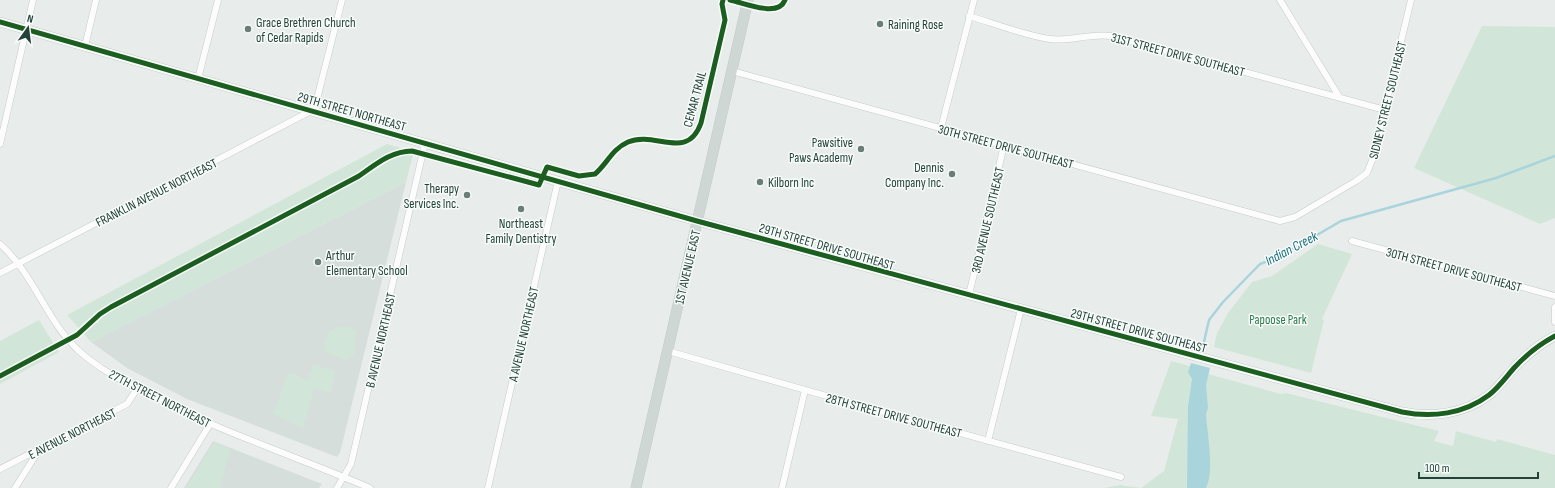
<svg xmlns="http://www.w3.org/2000/svg" width="1555" height="488" viewBox="0 0 1555 488" font-family="'Sofia Sans Condensed',sans-serif">
  <style>
    .built { fill: #d6dedb }
    .green { fill: #d1e6d8 }
    .water { fill: #a9d4db }
    .lines { fill: none; stroke-linecap: round; stroke-linejoin: round }
    .stream { stroke: #a9d4db; stroke-width: 2.5 }
    .street-casing { stroke: #c5cac8; stroke-width: 7 }
    .secondary-casing { stroke: #c3cbc8; stroke-width: 10 }
    .primary-casing { stroke: #c3ccc9; stroke-width: 11 }
    .street { stroke: #fcfcfc; stroke-width: 6 }
    .secondary { stroke: #fcfcfc; stroke-width: 9 }
    .primary { stroke: #cfd7d5; stroke-width: 10 }
    .cycleway-casing { stroke: #f7fbf9; stroke-width: 8 }
    .cycleway { stroke: #1b5e20; stroke-width: 5 }
    .poi-dot { fill: #697e78; stroke: #f7fbf9; stroke-width: 1.5 }
    .labels { text-anchor: middle; stroke-width: 3; stroke-linejoin: round; paint-order: stroke }
    .poi-label { font-size: 13px; fill: #24423a; stroke: #f7fbf9; text-anchor: start }
    .street-label { font-size: 13px; fill: #24423a; stroke: #f7fbf9 }
    .park-label { font-size: 13px; fill: #2d7a4b; stroke: #f7fbf9 }
    .water-label { font-size: 14px; font-style: italic; fill: #1c6f80; stroke: #f7fbf9 }
  </style>
  <rect width="100%" height="100%" fill="#e8edeb"/>
  <!-- built -->
  <path class="built" d="M 406,182 L 340,453 L 337,457 L 187,399 L 127,368 L 91,342 Z
    M 213,441 L 322,484 L 319,488 L 184,488 Z"/>
  <!-- green -->
  <path class="green" d="M 1482,26 L 1555,27 L 1555,218 L 1540,224 L 1414,168 Z
    M 387,144 L 401,148 L 413,155 L 406,182 L 91,342 L 67,315 Z
    M 1318,244 L 1352,254 L 1322,319 L 1324,320 L 1311,373 L 1214,347 L 1217,333 L 1228,313 L 1252,282 L 1272,276 Z
    M 39,320 L 59,352 L 0,384 L 0,341 Z
    M 339,327 L 347,327 L 356,331 L 353,355 L 346,360 L 325,351 L 325,341 L 330,331 Z
    M 1171,361 L 1193,367 L 1193,370 L 1281,394 L 1286,393 L 1439,431 L 1434,441 L 1453,446 L 1456,431 L 1496,442 L 1497,439 L 1555,455 L 1555,488 L 1104,488 L 1120,485 L 1141,488 L 1164,471 L 1178,419 L 1151,416 Z
    M 313,365 L 335,371 L 331,393 L 314,388 L 303,428 L 273,414 L 289,373 L 308,380 Z
    M 214,443 L 230,449 L 220,488 L 186,488 Z"/>
  <!-- water -->
  <path class="water" d="M 1191,363 L 1210,368 L 1206,385 L 1208,408 L 1206,414 C 1207,434 1215,471 1206,488 L 1187,488 L 1188,407 L 1192,379 L 1188,372 Z"/>
  <g class="lines">
    <!-- stream -->
    <path class="stream" d="M 1201,355 L 1209,320 L 1223,302 L 1260,264 L 1279,257 L 1341,221 L 1496,178 L 1555,156"/>
    <defs>
      <path id="street" d="M 1280,0 L 1340,98
        M 969,16 C 993,23 1026,36 1050,39 C 1070,42 1090,33 1111,36 L 1385,110
        M 85,46 L 96,0
        M 732,71 L 1280,221 L 1295,217 L 1356,181 L 1367,173 L 1373,158 L 1411,0
        M 198,79 L 218,0
        M 941,128 L 974,0
        M 0,144 L 33,0
        M 1352,241 L 1555,296
        M 0,244 C 34,274 47,322 79,351 C 100,370 127,383 151,396 C 222,432 297,457 370,488
        M 0,273 L 311,111 L 316,103 L 342,0
        M 969,295 L 1004,145
        M 1555,307 L 1555,322
        M 668,351 L 865,407 L 1121,477
        M 988,441 L 1021,309
        M 0,469 L 127,404 L 137,389
        M 15,488 L 39,450
        M 171,488 L 210,424
        M 337,488 L 351,464 L 425,143
        M 488,488 L 558,181
        M 782,488 L 805,390"/>
      <path id="secondary" d="M 0,22 L 697,221 L 1402,412 C 1432,418 1464,414 1489,395 C 1499,387 1506,377 1514,368 C 1526,355 1540,344 1555,336"/>
      <path id="primary" d="M 636,488 L 748,0"/>
    </defs>
    <!-- street casing -->
    <use href="#street" class="street-casing"/>
    <!-- secondary casing -->
    <use href="#secondary" class="secondary-casing"/>
    <!-- primary casing -->
    <use href="#primary" class="primary-casing"/>
    <!-- street -->
    <use href="#street" class="street"/>
    <!-- secondary -->
    <use href="#secondary" class="secondary"/>
    <!-- primary -->
    <use href="#primary" class="primary"/>
    <defs>
      <path id="cycleway" d="M 730,0 C 745,3 778,18 785,0
        M 0,22 L 697,221 L 1402,412 C 1432,418 1464,414 1489,395 C 1499,387 1506,377 1514,368 C 1526,355 1540,344 1555,336
        M 0,376 L 77,335 L 100,314 L 111,307 L 359,176 C 375,165 391,151 412,151 L 539,185 L 547,167 L 579,176 L 595,174 C 607,164 612,149 628,142 C 655,130 687,162 701,123 L 725,20 L 722,4 L 723,0"/>
    </defs>
    <!-- cycleway casing -->
    <use href="#cycleway" class="cycleway-casing"/>
    <!-- cycleway -->
    <use href="#cycleway" class="cycleway"/>
  </g>
  <!-- markers -->
  <g class="poi-dot">
    <circle cx="880" cy="24" r="4"/>
    <circle cx="248" cy="29" r="4"/>
    <circle cx="861" cy="149" r="4"/>
    <circle cx="952" cy="174" r="4"/>
    <circle cx="760" cy="182" r="4"/>
    <circle cx="467" cy="195" r="4"/>
    <circle cx="521" cy="209" r="4"/>
    <circle cx="318" cy="262" r="4"/>
  </g>
  <g class="labels">
    <!-- poi labels -->
    <g class="poi-label">
      <text x="256" y="27">Grace Brethren Church<tspan x="256" dy="15">of Cedar Rapids</tspan></text>
      <text x="888" y="29">Raining Rose</text>
      <text x="853" y="147" text-anchor="end">Pawsitive<tspan x="853" dy="15">Paws Academy</tspan></text>
      <text x="944" y="172" text-anchor="end">Dennis<tspan x="944" dy="15">Company Inc.</tspan></text>
      <text x="768" y="187">Kilborn Inc</text>
      <text x="459" y="193" text-anchor="end">Therapy<tspan x="459" dy="15">Services Inc.</tspan></text>
      <text x="521" y="228" text-anchor="middle">Northeast<tspan x="521" dy="15">Family Dentistry</tspan></text>
      <text x="326" y="260">Arthur<tspan x="326" dy="15">Elementary School</tspan></text>
    </g>
    <!-- street labels -->
    <g class="street-label">
      <text transform="translate(1178 54) rotate(15)" y="5">31ST STREET DRIVE SOUTHEAST</text>
      <text transform="translate(694 99) rotate(-75)" y="5">CEMAR TRAIL</text>
      <text transform="translate(1387 100) rotate(-76)" y="5">SIDNEY STREET SOUTHEAST</text>
      <text transform="translate(352 111) rotate(16)" y="5">29TH STREET NORTHEAST</text>
      <text transform="translate(1006 146) rotate(15)" y="5">30TH STREET DRIVE SOUTHEAST</text>
      <text transform="translate(156 192) rotate(-27)" y="5">FRANKLIN AVENUE NORTHEAST</text>
      <text transform="translate(987 220) rotate(-77)" y="5">3RD AVENUE SOUTHEAST</text>
      <text transform="translate(827 246) rotate(16)" y="5">29TH STREET DRIVE SOUTHEAST</text>
      <text transform="translate(687 267) rotate(-77)" y="5">1ST AVENUE EAST</text>
      <text transform="translate(1454 269) rotate(15)" y="5">30TH STREET DRIVE SOUTHEAST</text>
      <text transform="translate(1139 330) rotate(15)" y="5">29TH STREET DRIVE SOUTHEAST</text>
      <text transform="translate(523 334) rotate(-77)" y="5">A AVENUE NORTHEAST</text>
      <text transform="translate(380 340) rotate(-77)" y="5">B AVENUE NORTHEAST</text>
      <text transform="translate(160 398) rotate(27)" y="5">27TH STREET NORTHEAST</text>
      <text transform="translate(894 415) rotate(15)" y="5">28TH STREET DRIVE SOUTHEAST</text>
      <text transform="translate(72 433) rotate(-27)" y="5">E AVENUE NORTHEAST</text>
    </g>
    <!-- park labels -->
    <g class="park-label">
      <text x="1278" y="324">Papoose Park</text>
    </g>
    <!-- water labels -->
    <g class="water-label">
      <text transform="translate(1291 248) rotate(-28)" y="5">Indian Creek</text>
    </g>
  </g>
  <!-- north arrow -->
  <g transform="translate(28 28) rotate(14)" stroke="#f7fbf9" stroke-width="3" paint-order="stroke">
  <path d="M0-3L7 15L0 10L-7 15Z" fill="#24423a"/>
  <text y="-6" font-size="11" font-weight="bold" text-anchor="middle" fill="#24423a">N</text>
  </g>
  <!-- scale -->
  <path d="M1419 472v6h119v-6" fill="none" stroke="#24423a" stroke-width="2"/>
  <text x="1425" y="472" font-size="12" fill="#24423a" stroke="#f7fbf9" stroke-width="3" paint-order="stroke">100 m</text>
</svg>
